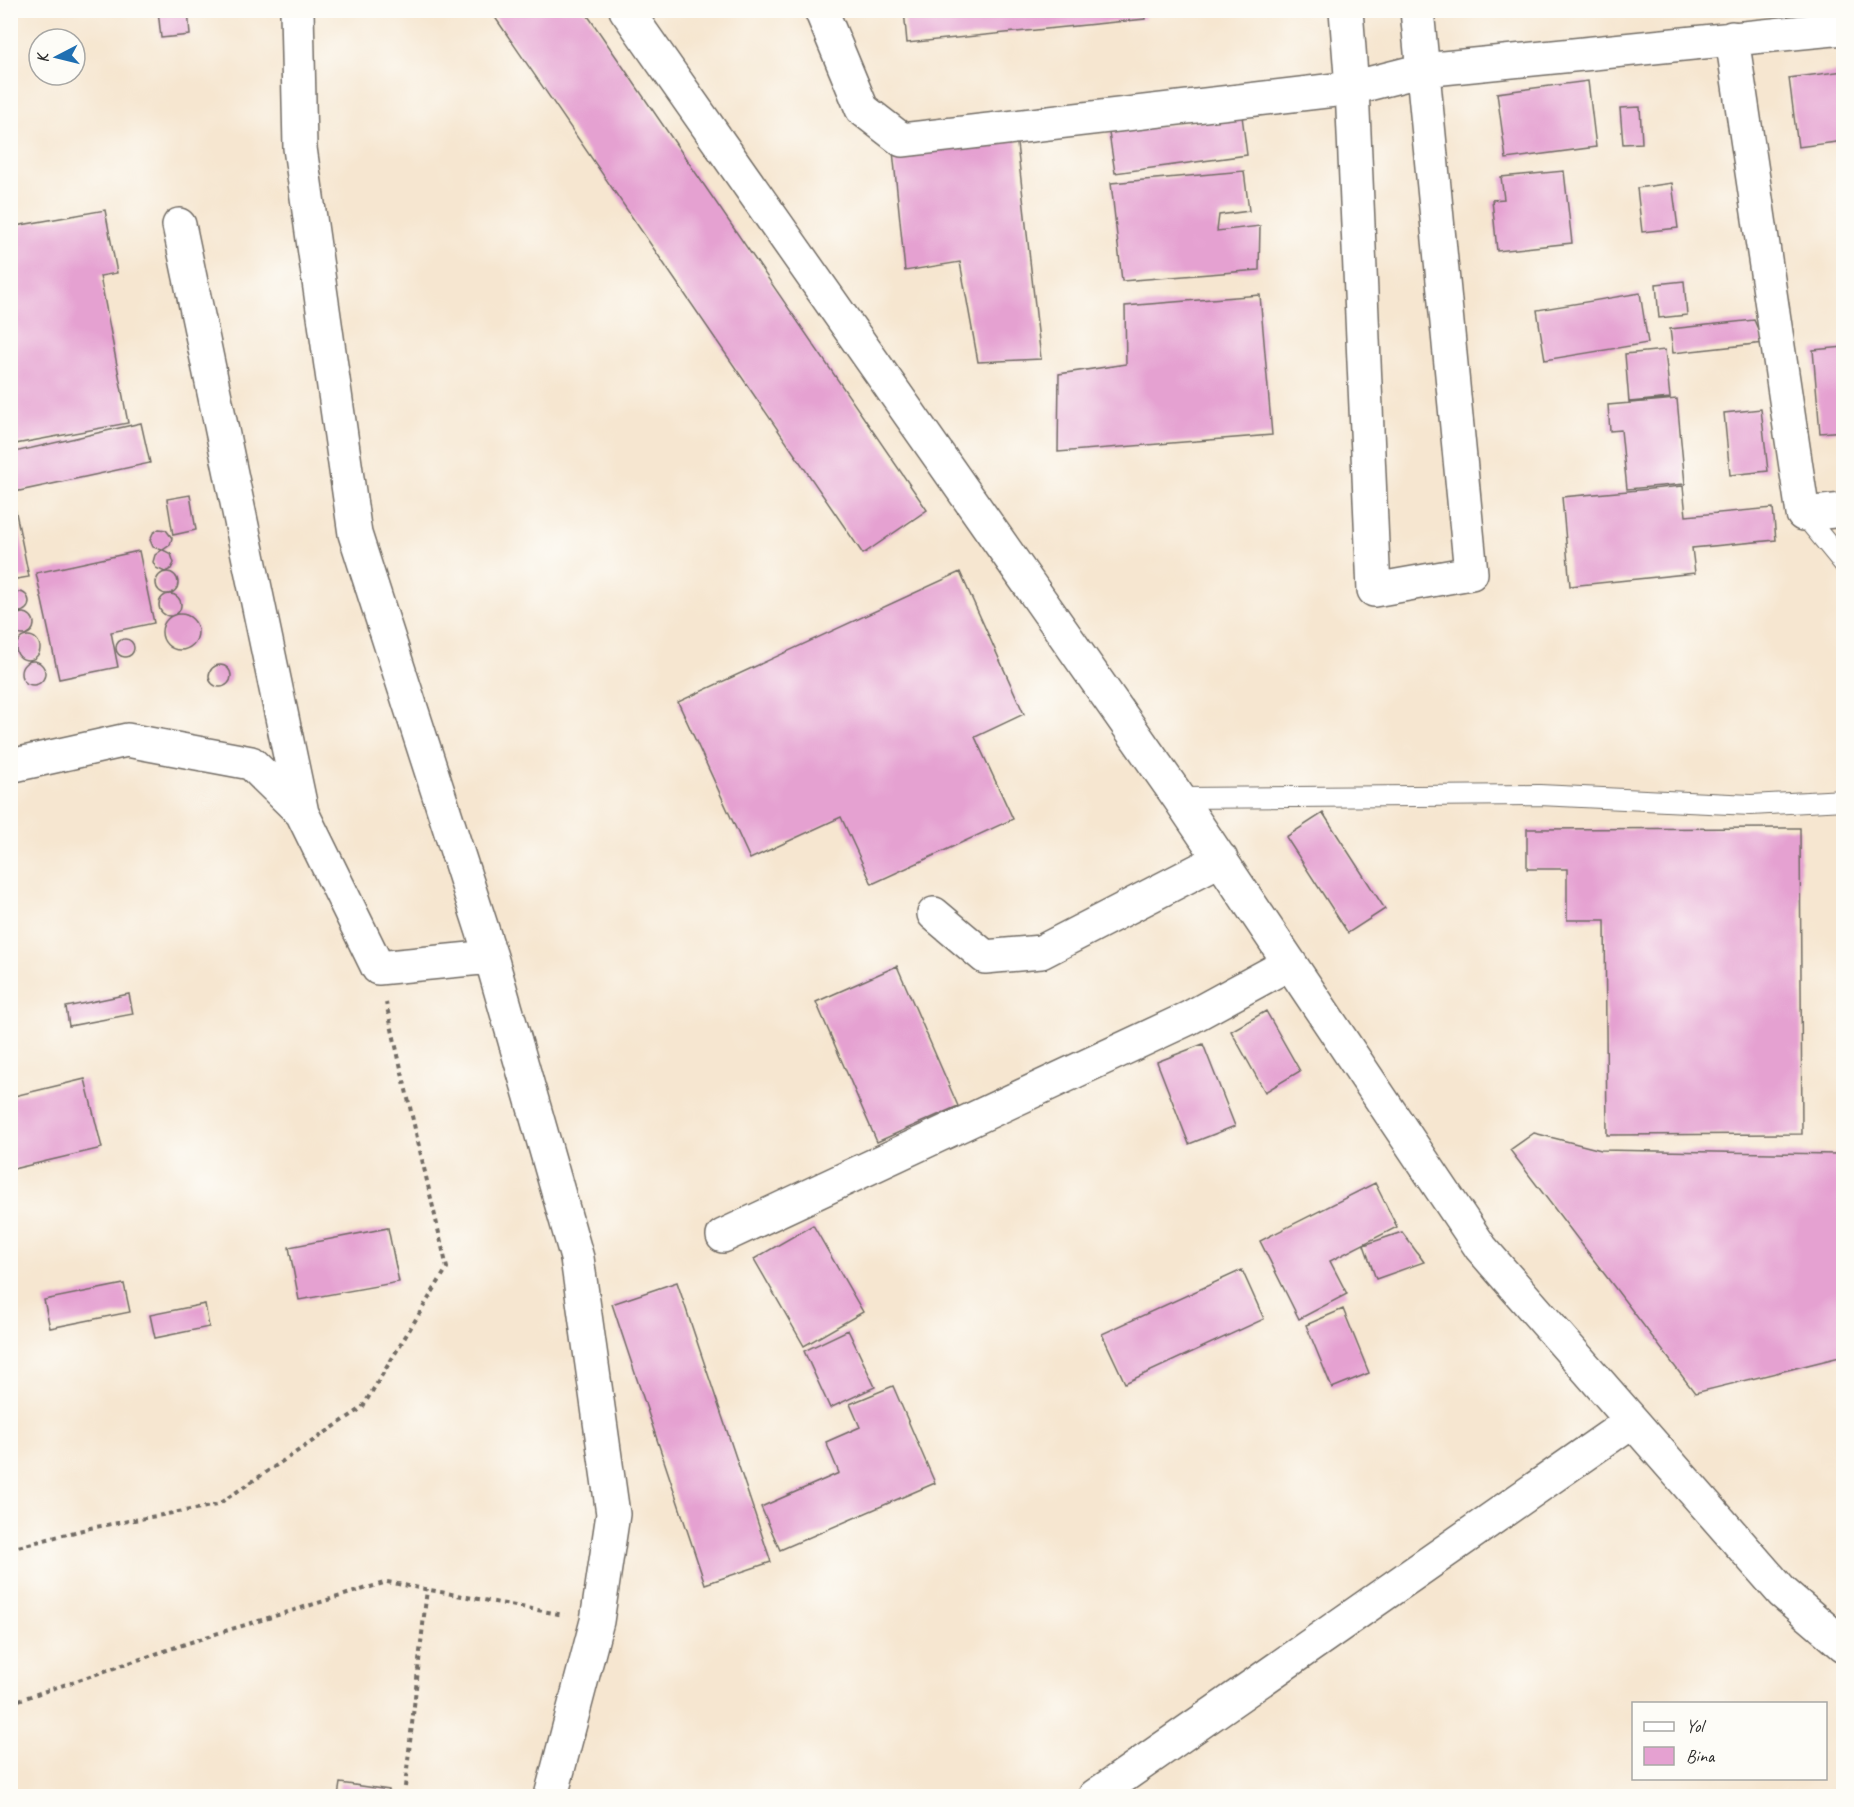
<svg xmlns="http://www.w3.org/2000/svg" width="1854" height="1807" viewBox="0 0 1854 1807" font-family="Caveat,sans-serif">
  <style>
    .building { fill: #e5a1d1 }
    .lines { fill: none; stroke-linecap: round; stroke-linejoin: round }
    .service-casing { stroke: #726c65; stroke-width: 22 }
    .minor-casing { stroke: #726c65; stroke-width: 36 }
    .path { stroke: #726c65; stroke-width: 4; stroke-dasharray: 4.5 4.5; stroke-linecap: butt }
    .service { stroke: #fff; stroke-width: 20 }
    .minor { stroke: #fff; stroke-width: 33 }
  </style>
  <rect width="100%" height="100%" fill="#fdfcf7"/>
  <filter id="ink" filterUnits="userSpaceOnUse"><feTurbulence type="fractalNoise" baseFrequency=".0167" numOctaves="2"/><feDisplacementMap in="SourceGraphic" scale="12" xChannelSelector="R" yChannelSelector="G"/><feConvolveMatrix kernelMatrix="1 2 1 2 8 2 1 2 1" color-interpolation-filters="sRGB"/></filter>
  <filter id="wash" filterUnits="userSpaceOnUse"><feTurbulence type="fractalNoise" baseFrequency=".008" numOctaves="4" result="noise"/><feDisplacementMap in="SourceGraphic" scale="24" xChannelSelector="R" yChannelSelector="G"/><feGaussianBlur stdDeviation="1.35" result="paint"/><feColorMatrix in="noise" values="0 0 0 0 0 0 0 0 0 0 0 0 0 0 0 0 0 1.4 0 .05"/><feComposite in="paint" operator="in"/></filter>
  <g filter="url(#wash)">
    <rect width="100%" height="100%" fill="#f6e6d0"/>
    <g id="blocks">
      <!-- building -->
      <path class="building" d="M 158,10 L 188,10 L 190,35 L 161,38 Z
        M 490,10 L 584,10 L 927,510 L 863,554 Z
        M 904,10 L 1144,10 L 1145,19 L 907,43 Z
        M 1844,71 L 1844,141 L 1798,147 L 1789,78 Z
        M 1588,81 L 1596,147 L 1506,159 L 1497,93 Z
        M 1640,107 L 1642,143 L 1623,144 L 1620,108 Z
        M 1242,116 L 1247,155 L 1115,173 L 1109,133 Z
        M 1016,135 L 1041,359 L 978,362 L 960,262 L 905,271 L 893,151 Z
        M 1244,171 L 1249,211 L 1219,215 L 1217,231 L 1260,226 L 1259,270 L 1122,281 L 1111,183 Z
        M 1564,171 L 1572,243 L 1497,251 L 1492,200 L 1504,199 L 1501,177 Z
        M 1672,183 L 1678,228 L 1642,232 L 1637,188 Z
        M 105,210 L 117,273 L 100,276 L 128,423 L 10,445 L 10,227 Z
        M 1684,281 L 1687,315 L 1659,318 L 1656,284 Z
        M 1640,293 L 1648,343 L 1545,360 L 1537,310 Z
        M 1260,295 L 1272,435 L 1058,452 L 1059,374 L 1126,364 L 1125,306 Z
        M 1754,320 L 1764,343 L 1673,353 L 1670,329 Z
        M 1844,347 L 1844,431 L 1820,433 L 1813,350 Z
        M 1665,350 L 1670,398 L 1629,402 L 1625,354 Z
        M 1677,399 L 1685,484 L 1627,489 L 1621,430 L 1610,431 L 1608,405 Z
        M 1761,409 L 1768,471 L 1730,475 L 1724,413 Z
        M 141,423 L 150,463 L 10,493 L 10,453 Z
        M 1683,486 L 1686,516 L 1773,508 L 1776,540 L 1692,548 L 1695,573 L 1570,586 L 1562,497 Z
        M 190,495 L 196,530 L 173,535 L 167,499 Z
        M 13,498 L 29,577 L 10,580 L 10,499 Z
        M 159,529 L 166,530 L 172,538 L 170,545 L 163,550 L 171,554 L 174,563 L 171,569 L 165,572 L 156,568 L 153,562 L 155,555 L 162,550 L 153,547 L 150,540 L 153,533 Z
        M 139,551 L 154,623 L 111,632 L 118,667 L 59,679 L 36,573 Z
        M 960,572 L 1024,714 L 975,737 L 1013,819 L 872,884 L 841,817 L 750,859 L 678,702 Z
        M156 583a11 11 0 1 1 22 0a11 11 0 1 1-22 0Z
        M9 602a10 10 0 1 1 20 0a10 10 0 1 1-20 0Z
        M159 605a11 11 0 1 1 22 0a11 11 0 1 1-22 0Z
        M12 624a11 11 0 1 1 22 0a11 11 0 1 1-22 0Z
        M162 632a18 18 0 1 1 36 0a18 18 0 1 1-36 0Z
        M16 648a12 12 0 1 1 24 0a12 12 0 1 1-24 0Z
        M116 648a9 9 0 1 1 18 0a9 9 0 1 1-18 0Z
        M21 673a12 12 0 1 1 24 0a12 12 0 1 1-24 0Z
        M209 676a11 11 0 1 1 22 0a11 11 0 1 1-22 0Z
        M 1323,813 L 1385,909 L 1348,933 L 1286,837 Z
        M 1800,828 L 1802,1134 L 1607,1135 L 1605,920 L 1567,920 L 1567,869 L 1527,869 L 1527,829 Z
        M 897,966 L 958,1106 L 877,1142 L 816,1002 Z
        M 129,994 L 133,1014 L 69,1026 L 66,1007 Z
        M 1266,1011 L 1300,1071 L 1265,1092 L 1231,1031 Z
        M 1203,1044 L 1235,1126 L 1189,1144 L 1157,1062 Z
        M 85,1079 L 102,1148 L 13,1169 L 10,1156 L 10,1097 Z
        M 1534,1133 L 1601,1150 L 1837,1154 L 1844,1181 L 1844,1356 L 1695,1393 L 1510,1150 Z
        M 1375,1183 L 1397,1227 L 1330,1261 L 1347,1294 L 1299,1319 L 1260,1241 Z
        M 813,1225 L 863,1312 L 804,1346 L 754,1259 Z
        M 388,1228 L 399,1282 L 299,1300 L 289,1247 Z
        M 1402,1232 L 1424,1262 L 1376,1279 L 1364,1245 Z
        M 1242,1270 L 1264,1319 L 1125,1383 L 1102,1334 Z
        M 677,1282 L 771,1562 L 705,1584 L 612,1304 Z
        M 124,1284 L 130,1312 L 50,1328 L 44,1300 Z
        M 205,1304 L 209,1327 L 155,1338 L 150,1315 Z
        M 1343,1309 L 1369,1373 L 1332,1388 L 1306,1325 Z
        M 848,1330 L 875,1387 L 830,1408 L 804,1351 Z
        M 893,1386 L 935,1483 L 780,1550 L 761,1507 L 839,1473 L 826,1442 L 860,1427 L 850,1404 Z
        M 340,1783 L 389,1790 L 388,1796 L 338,1796 Z"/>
    </g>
  </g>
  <g filter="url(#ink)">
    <use href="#blocks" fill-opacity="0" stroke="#726c65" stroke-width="1.5"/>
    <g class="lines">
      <defs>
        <path id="service" d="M 1803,514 L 1844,564
          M 1179,798 L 1539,795 L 1751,805 L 1844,800"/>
        <path id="minor" d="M 297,10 L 300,148 L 355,534 L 491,957 L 577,1258 L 613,1514 L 597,1621 L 551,1796
          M 626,10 L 1179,798 L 1481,1248 L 1782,1592 L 1844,1645
          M 821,10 L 862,109 L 902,140 L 1352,88 L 1423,70 L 1844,28
          M 1346,10 L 1352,88 L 1374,590 L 1471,573 L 1417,10
          M 1732,38 L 1803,514 L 1844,510
          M 179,225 L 302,813
          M 10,766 L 127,740 L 251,763 L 302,813 L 378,968 L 491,957
          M 934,914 L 985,957 L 1041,952 L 1221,859
          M 723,1236 L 1189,1018 L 1290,963
          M 1095,1796 L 1632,1421"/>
      </defs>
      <!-- service casing -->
      <use href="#service" class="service-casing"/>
      <!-- minor casing -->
      <use href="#minor" class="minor-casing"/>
      <!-- path -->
      <path class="path" d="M 10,1549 L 90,1528 L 217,1505 L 362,1408 L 447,1268 L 386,1003
        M 10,1703 L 212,1635 L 387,1582 L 564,1615
        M 404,1796 L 427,1589"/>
      <!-- service -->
      <use href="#service" class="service"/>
      <!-- minor -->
      <use href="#minor" class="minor"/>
    </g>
  </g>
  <!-- margin -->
  <rect width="1854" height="1807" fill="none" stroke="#fdfcf7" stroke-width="36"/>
  <!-- legend -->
  <rect x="1632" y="1702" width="195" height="78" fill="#fdfcf7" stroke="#a9a8a5" stroke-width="1.5"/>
  <rect x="1644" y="1722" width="30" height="9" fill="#ffffff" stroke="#a9a8a5" stroke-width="1.5"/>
  <text x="1686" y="1732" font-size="18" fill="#2b2b2b">Yol</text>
  <rect x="1644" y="1747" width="30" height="18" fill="#e5a1d1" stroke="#a9a8a5" stroke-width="1.5"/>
  <text x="1686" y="1762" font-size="18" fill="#2b2b2b">Bina</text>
  <!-- north arrow -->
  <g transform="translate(57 57) rotate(263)"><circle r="28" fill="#fdfcf7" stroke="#a9a8a5" stroke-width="1.5"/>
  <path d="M0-4.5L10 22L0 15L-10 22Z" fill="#1f6fb2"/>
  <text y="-9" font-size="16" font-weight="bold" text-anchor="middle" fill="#2b2b2b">K</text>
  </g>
</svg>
